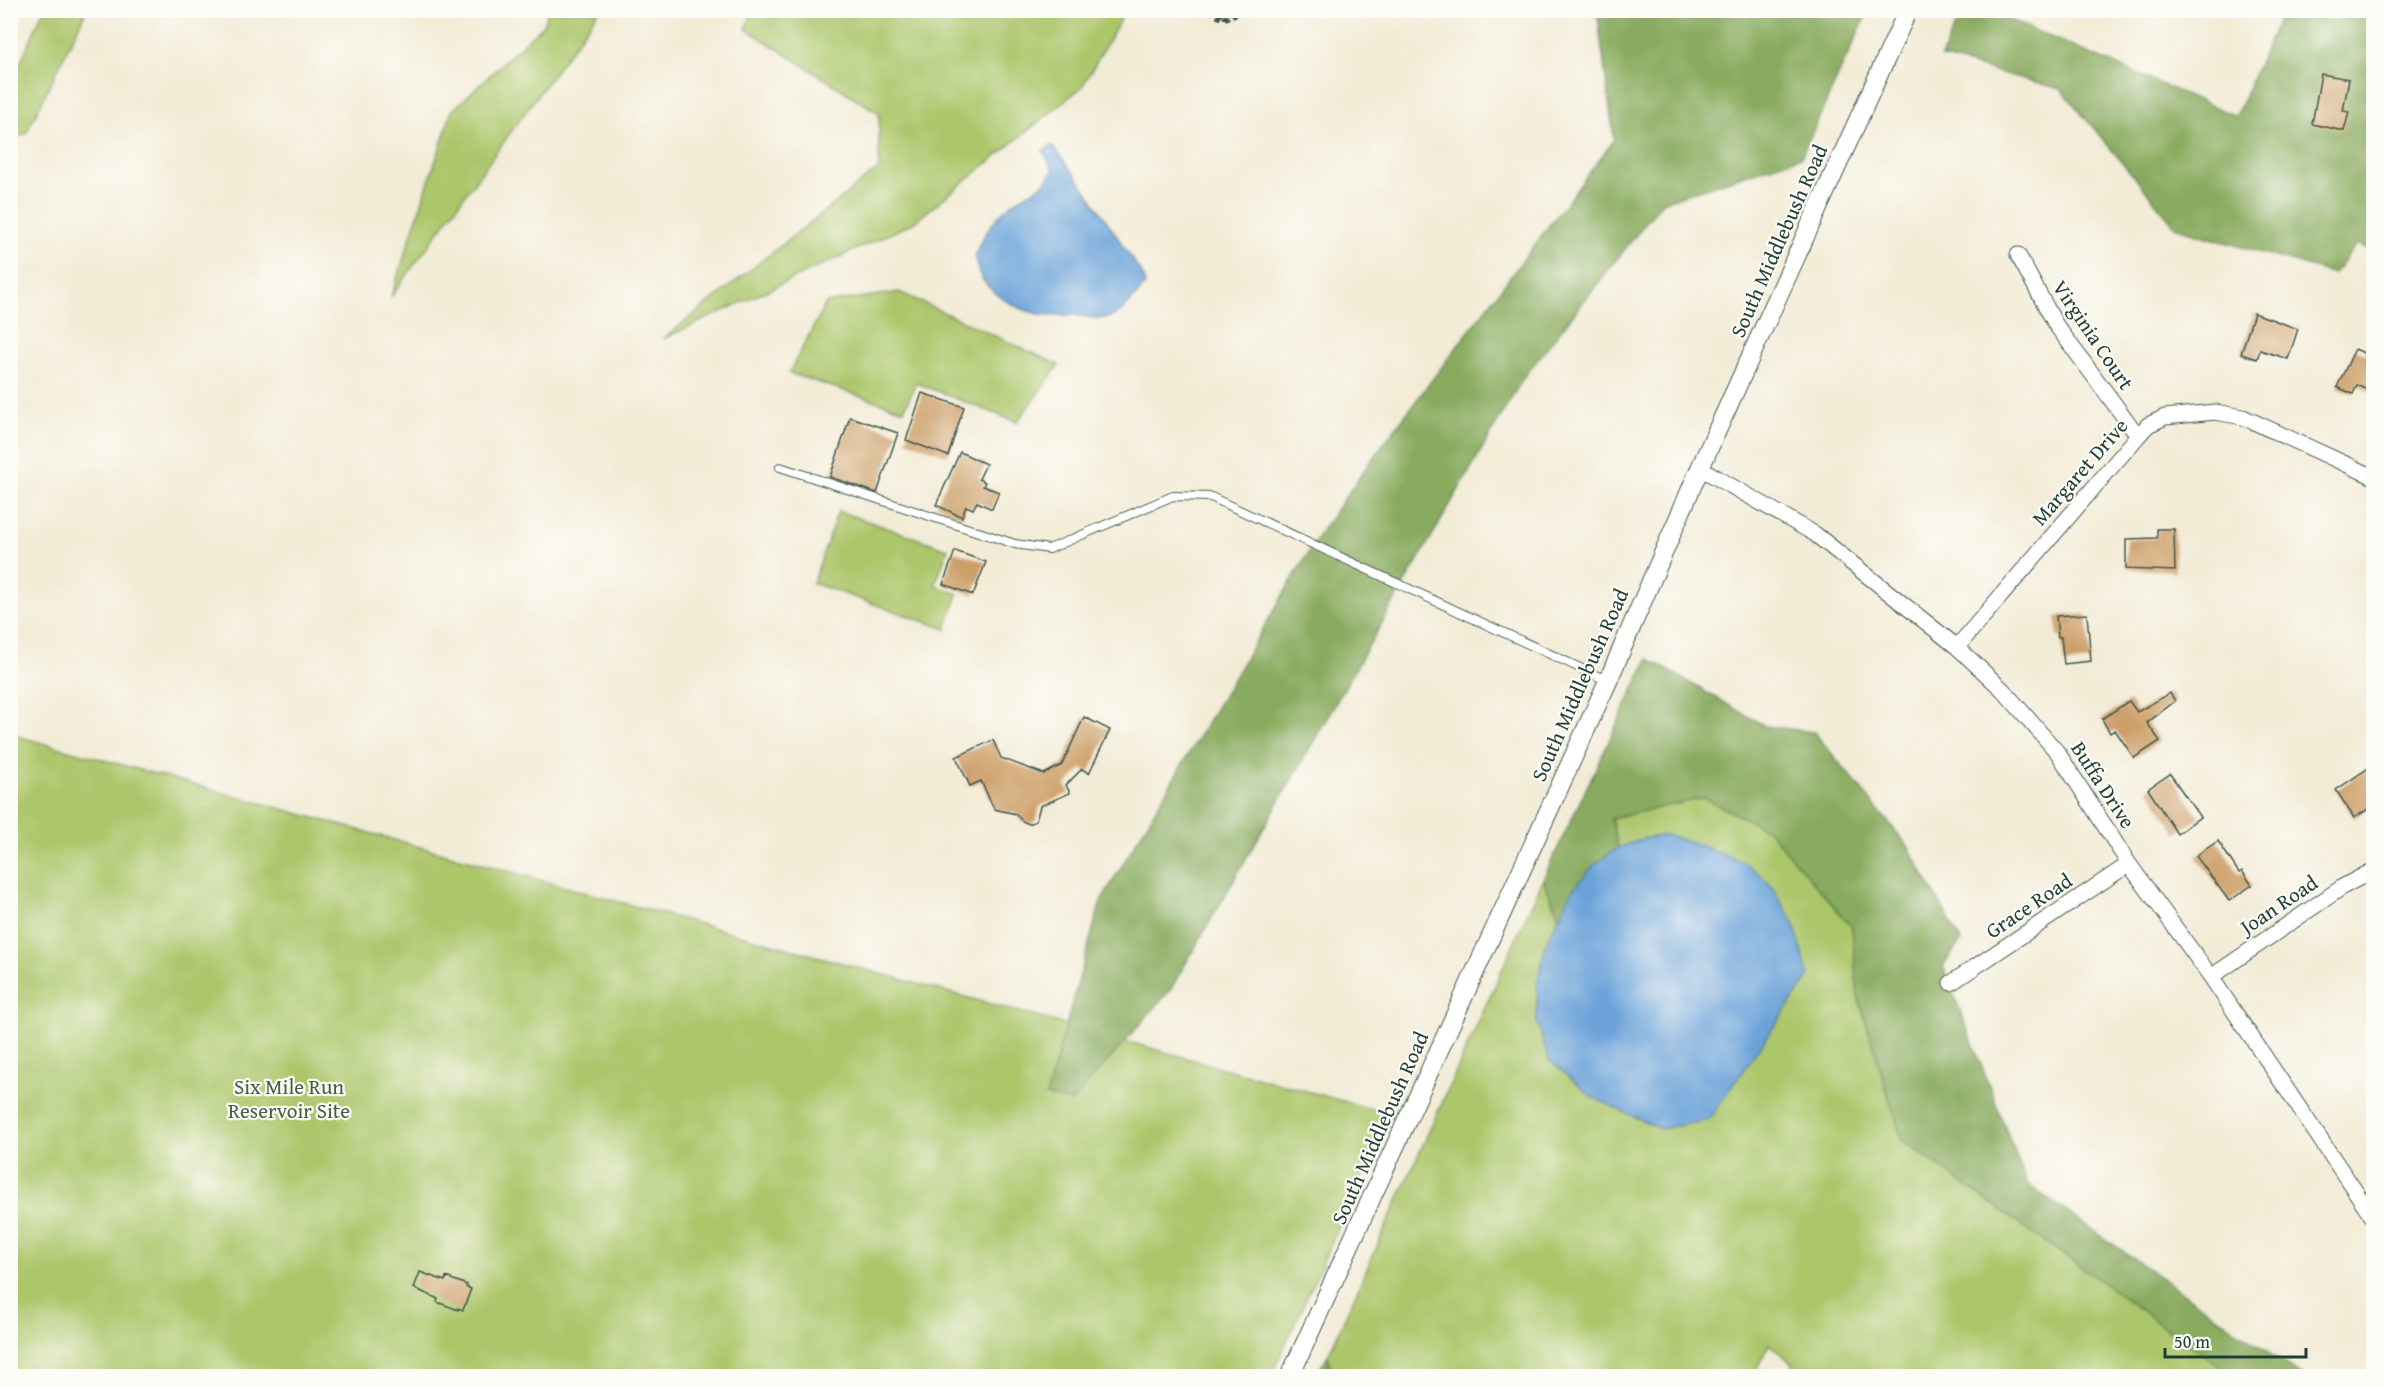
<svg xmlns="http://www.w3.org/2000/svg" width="2384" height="1387" viewBox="0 0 2384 1387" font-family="'Gentium Book Plus',serif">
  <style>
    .green { fill: #acc66b; stroke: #668250; stroke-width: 1.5 }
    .forest { fill: #89ab5f; stroke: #54744a; stroke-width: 1.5 }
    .water { fill: #6ba2d9; stroke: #457086; stroke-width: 1.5 }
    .building { fill: #cda06b }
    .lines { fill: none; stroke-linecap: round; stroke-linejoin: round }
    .service-casing { stroke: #3f574c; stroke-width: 10 }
    .minor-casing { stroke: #3f574c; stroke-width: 17 }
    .tertiary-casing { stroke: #3f574c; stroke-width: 20 }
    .path { stroke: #3f574c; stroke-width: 4; stroke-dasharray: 4.5 4.5; stroke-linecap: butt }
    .service { stroke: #fff; stroke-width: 8 }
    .minor { stroke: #fff; stroke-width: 15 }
    .tertiary { stroke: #fff; stroke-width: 18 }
    .labels { text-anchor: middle; stroke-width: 4.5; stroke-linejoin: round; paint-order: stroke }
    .street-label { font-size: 21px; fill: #1f3d34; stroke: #fdfcf7 }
    .park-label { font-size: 21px; fill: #425f42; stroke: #fdfcf7 }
  </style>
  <rect width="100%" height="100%" fill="#fdfcf7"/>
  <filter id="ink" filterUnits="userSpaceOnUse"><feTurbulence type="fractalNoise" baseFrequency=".0167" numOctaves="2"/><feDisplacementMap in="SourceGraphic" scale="12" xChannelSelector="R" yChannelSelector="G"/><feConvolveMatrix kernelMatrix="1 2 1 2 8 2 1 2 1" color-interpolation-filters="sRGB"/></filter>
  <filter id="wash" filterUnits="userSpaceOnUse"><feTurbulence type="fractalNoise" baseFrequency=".008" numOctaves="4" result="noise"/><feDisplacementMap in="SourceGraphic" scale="24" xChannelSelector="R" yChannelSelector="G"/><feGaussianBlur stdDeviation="1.35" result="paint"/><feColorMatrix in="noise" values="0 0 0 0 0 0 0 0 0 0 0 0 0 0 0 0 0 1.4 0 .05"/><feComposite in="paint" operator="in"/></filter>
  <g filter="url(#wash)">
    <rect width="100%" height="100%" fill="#f2ebd5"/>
    <!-- green -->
    <path class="green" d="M 43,11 L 86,11 L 26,134 L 11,137 L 11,84 Z
      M 548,11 L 599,11 L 391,297 L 452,111 L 543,25 Z
      M 753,11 L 753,10 L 1125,11 L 1082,87 L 913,223 L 663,339 L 879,168 L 879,113 L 746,29 Z
      M 899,292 L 1059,365 L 1017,422 L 916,383 L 904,410 L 789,373 L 826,303 Z
      M 838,511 L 948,549 L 935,585 L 958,594 L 946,629 L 813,583 Z
      M 10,734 L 1390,1114 L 1271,1376 L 11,1376 Z
      M 1704,798 L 1768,830 L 1852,927 L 1858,996 L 1902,1140 L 2234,1376 L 1807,1376 L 1769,1344 L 1753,1376 L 1332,1376 L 1328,1355 L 1543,879 L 1559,916 L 1545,946 L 1791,1002 L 1808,977 L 1794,923 L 1747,864 L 1691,842 L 1666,835 L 1642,839 L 1618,848 L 1611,818 Z"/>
    <!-- forest -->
    <path class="forest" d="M 1841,10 L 1849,15 L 1858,11 L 1868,11 L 1801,157 L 1662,202 L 1523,378 L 1171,989 L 1072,1102 L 1046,1096 L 1101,901 L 1320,533 L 1375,455 L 1614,140 L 1597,11 Z
      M 1962,11 L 1989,11 L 2236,116 L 2282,11 L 2373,11 L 2373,251 L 2357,244 L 2334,274 L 2177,228 L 2061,89 L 1941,57 Z
      M 1648,659 L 1765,726 L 1814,732 L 1908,846 L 1961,941 L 1943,966 L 2027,1184 L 2302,1376 L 2234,1376 L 1902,1140 L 1858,996 L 1852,927 L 1768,830 L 1704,798 L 1611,818 L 1618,848 C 1589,868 1575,885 1559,916 L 1543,879 Z
      M 1328,1355 L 1332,1376 L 1316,1376 Z"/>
    <!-- water -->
    <path class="water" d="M 1052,145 L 1084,187 L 1144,277 L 1145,284 C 1139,293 1123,313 1113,316 C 1099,321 1087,316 1073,315 C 1058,315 1042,316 1028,311 C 1004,303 973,282 976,254 C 976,249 981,243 983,238 C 990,226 998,214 1009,206 C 1024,194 1046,188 1053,170 L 1043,151 Z
      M 1666,835 L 1691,842 L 1747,864 L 1770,884 L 1794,923 L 1809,977 L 1708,1120 L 1661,1129 L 1592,1097 L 1549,1060 L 1537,1022 L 1537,986 L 1545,946 L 1573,889 L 1594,865 L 1618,848 L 1642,839 Z"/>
    <g id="blocks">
      <!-- building -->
      <path class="building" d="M 2321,74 L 2349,79 L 2343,111 L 2349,112 L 2344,131 L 2312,124 Z
        M 2254,313 L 2298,329 L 2288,359 L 2260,350 L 2257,359 L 2241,354 Z
        M 2355,349 L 2373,357 L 2373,393 L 2357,385 L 2353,394 L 2337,387 Z
        M 922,393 L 964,407 L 948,456 L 906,440 Z
        M 850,417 L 898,433 L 877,493 L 830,477 Z
        M 960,452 L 986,464 L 979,479 L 985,482 L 983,486 L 999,492 L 992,509 L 977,502 L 973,509 L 966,506 L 962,517 L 936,505 Z
        M 2157,529 L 2174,529 L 2175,571 L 2126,569 L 2126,539 L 2157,538 Z
        M 955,551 L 986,562 L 973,595 L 943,584 Z
        M 2087,614 L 2091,661 L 2064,664 L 2061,637 L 2058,637 L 2056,616 Z
        M 2170,693 L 2175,701 L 2147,723 L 2160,741 L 2134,758 L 2115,730 L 2110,733 L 2102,719 L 2129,701 L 2137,712 Z
        M 1084,717 L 1110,730 L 1089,773 L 1082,769 L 1066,785 L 1070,793 L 1040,806 L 1036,821 L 1029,824 L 1022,821 L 1016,814 L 994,809 L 981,781 L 970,786 L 956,757 L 993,740 L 1001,758 L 1044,774 L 1062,765 Z
        M 2373,765 L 2373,806 L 2354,818 L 2336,790 Z
        M 2170,774 L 2200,817 L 2177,834 L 2148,789 Z
        M 2218,841 L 2239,873 L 2242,871 L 2252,885 L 2229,901 L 2196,856 Z
        M 420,1272 L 445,1281 L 446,1277 L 467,1285 L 466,1287 L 471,1289 L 463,1310 L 458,1308 L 458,1310 L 437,1302 L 438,1299 L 414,1288 Z"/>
    </g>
  </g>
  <g filter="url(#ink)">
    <use href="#blocks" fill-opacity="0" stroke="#3f574c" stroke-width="1.5"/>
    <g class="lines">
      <defs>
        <path id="service" d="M 780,467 L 1015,544 L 1049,549 L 1173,496 L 1211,497 L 1608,681"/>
        <path id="minor" d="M 2018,255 L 2056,325 L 2138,436
          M 1700,468 L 1815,534 L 1957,647 L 2003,690 L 2058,753 L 2129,864 L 2211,977 L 2374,1219
          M 1957,647 L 2138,436 L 2148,425 L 2165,417 L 2215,412 L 2243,417 L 2374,477
          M 2211,977 L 2344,886 L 2374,870
          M 1951,983 L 2129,864"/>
        <path id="tertiary" d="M 1290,1376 L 1608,681 L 1700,468 L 1908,10"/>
      </defs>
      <!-- service casing -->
      <use href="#service" class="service-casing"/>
      <!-- minor casing -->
      <use href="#minor" class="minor-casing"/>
      <!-- tertiary casing -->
      <use href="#tertiary" class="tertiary-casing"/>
      <!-- path -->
      <path class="path" d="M 1210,10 C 1217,19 1225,21 1235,15 L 1224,17 L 1215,12 L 1225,15 L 1234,10
        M 1222,10 L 1228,10"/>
      <!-- service -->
      <use href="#service" class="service"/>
      <!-- minor -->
      <use href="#minor" class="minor"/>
      <!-- tertiary -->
      <use href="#tertiary" class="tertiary"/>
    </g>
  </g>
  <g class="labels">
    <!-- street labels -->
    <g class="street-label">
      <text transform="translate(1779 241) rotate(-66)" y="7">South Middlebush Road</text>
      <text transform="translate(2093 335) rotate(56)" y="7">Virginia Court</text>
      <text transform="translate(2080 472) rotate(-49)" y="7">Margaret Drive</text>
      <text transform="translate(1580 685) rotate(-66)" y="7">South Middlebush Road</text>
      <text transform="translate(2103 785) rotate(57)" y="7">Buffa Drive</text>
      <text transform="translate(2279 905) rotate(-34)" y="7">Joan Road</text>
      <text transform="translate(2029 906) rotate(-34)" y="7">Grace Road</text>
      <text transform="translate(1380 1128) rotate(-66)" y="7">South Middlebush Road</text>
    </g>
    <!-- park labels -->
    <g class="park-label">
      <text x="289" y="1094">Six Mile Run<tspan x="289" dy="24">Reservoir Site</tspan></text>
    </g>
  </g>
  <!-- margin -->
  <rect width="2384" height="1387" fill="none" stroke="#fdfcf7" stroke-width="36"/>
  <!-- scale -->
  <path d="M2165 1348v9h141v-9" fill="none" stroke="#1f3d34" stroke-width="3"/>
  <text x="2174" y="1348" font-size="18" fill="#1f3d34" stroke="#fdfcf7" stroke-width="4.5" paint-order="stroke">50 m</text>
</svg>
